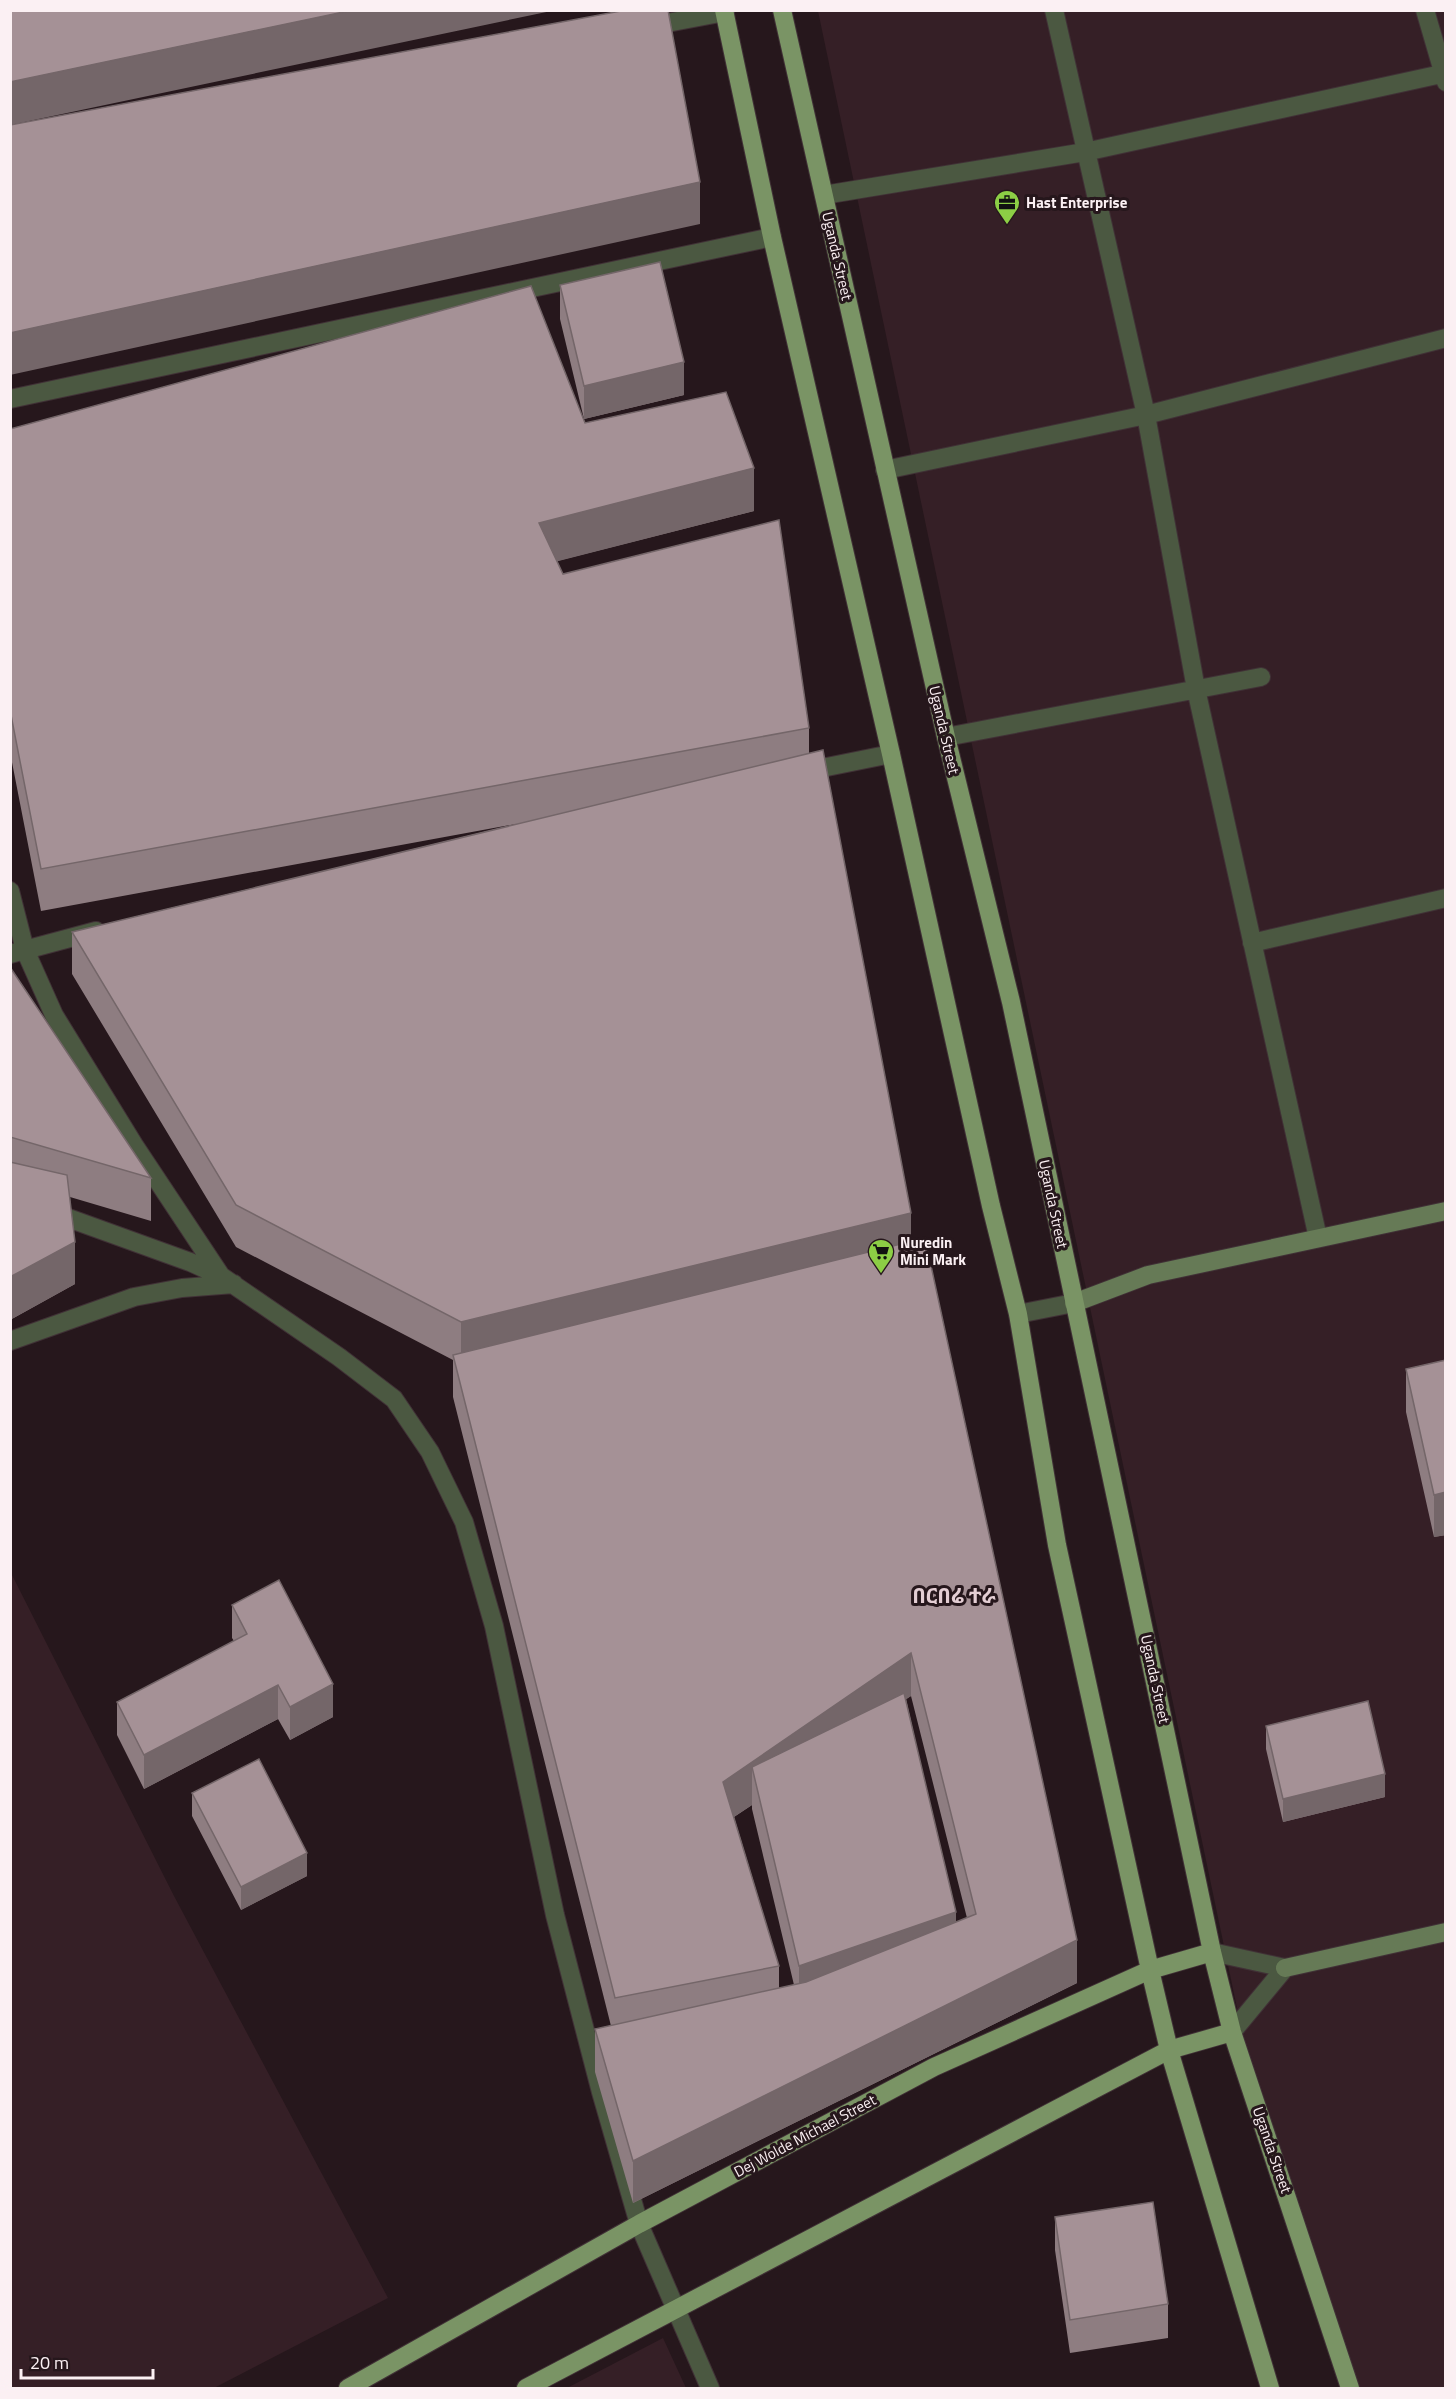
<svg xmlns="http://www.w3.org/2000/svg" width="1456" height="2399" viewBox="0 0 1456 2399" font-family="'Titillium Web','Noto Sans Ethiopic',sans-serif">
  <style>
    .built { fill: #351f26 }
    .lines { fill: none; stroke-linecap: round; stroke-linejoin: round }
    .street-casing { stroke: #403136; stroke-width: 20 }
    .secondary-casing { stroke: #403136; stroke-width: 20 }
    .primary-casing { stroke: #403136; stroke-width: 20 }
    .street { stroke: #4b5841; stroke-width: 18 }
    .secondary { stroke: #667a56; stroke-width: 18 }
    .primary { stroke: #7a9465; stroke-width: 18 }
    .wall { fill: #8e7d81; fill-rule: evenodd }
    .shaded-wall { fill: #746669 }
    .building { fill: #a59196; stroke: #746669; stroke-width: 1.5 }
    .labels { text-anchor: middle; stroke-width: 6; stroke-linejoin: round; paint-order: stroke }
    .poi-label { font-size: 15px; font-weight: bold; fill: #fbf0f3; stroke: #26171c; text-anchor: start }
    .street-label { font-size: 15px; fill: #fbf0f3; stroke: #26171c }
    .district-label { font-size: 21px; font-weight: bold; fill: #e4ced4; stroke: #26171c }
  </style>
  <rect width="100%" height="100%" fill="#26171c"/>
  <!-- built -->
  <path class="built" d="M 818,11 L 1445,11 L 1445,2388 L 1359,2388 L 1245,2046 Z
    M 10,1571 L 174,1896 L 388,2298 L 214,2388 L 11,2388 Z
    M 663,2338 L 686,2388 L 567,2388 Z"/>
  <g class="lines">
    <defs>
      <path id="street" d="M 1054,10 L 1146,415 L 1196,689 L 1318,1238
        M 1425,10 L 1446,82
        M 646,27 L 725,12
        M 824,195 L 1085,152 L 1446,73
        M 10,399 L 772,237
        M 885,470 L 1146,415 L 1446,338
        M 946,737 L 1261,677
        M 802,772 L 891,754
        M 10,891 L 25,950 L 54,1015 L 134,1145 L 221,1276
        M 1252,943 L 1446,898
        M 10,954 L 96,931
        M 10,1197 L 190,1262 L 221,1276 L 339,1357 L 394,1399 L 430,1452 L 464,1522 L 494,1626 L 555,1915 L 601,2092 L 639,2224 L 710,2388
        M 1018,1314 L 1074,1303
        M 10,1341 L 134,1297 L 182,1288 L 234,1284
        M 1212,1952 L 1285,1968 L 1232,2032"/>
      <path id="secondary" d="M 1074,1303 L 1148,1275 L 1446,1211
        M 1285,1968 L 1446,1932"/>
      <path id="primary" d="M 724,10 L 772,237 L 891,754 L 991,1206 L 1018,1314 L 1057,1545 L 1150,1970 L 1169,2050 L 1270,2388
        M 782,10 L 946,737 L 1011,1002 L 1212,1952 L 1232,2032 L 1350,2388
        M 348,2388 L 639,2224 L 934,2067 L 1150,1970 L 1212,1952
        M 526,2388 L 1169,2050 L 1232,2032"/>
    </defs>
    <!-- street casing -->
    <use href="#street" class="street-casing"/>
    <!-- secondary casing -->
    <use href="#secondary" class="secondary-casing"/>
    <!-- primary casing -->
    <use href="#primary" class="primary-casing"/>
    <!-- street -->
    <use href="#street" class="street"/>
    <!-- secondary -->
    <use href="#secondary" class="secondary"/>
    <!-- primary -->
    <use href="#primary" class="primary"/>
  </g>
  <!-- wall -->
  <path class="wall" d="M 560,285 L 684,395 L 584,419 L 560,319 Z
    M 585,423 L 754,511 L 557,561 L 563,574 L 809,728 L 809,753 L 911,1241 L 1077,1983 L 633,2203 L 595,2072 L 595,2029 L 611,2026 L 453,1397 L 453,1360 L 236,1247 L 72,974 L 72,932 L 516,824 L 41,911 L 10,752 L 10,429 ZM 911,1696 L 967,1918 L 956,1922 L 906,1699 ZM 752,1805 L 752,1809 L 794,1985 L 779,1988 L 779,1966 L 734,1817 Z
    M 10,967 L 151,1178 L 151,1221 L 70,1197 L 75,1284 L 10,1320 Z
    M 1446,1360 L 1446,1535 L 1434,1537 L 1406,1412 L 1406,1369 Z
    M 232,1605 L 333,1717 L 290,1740 L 278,1719 L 144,1789 L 117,1735 L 117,1702 L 234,1641 L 232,1638 Z
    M 1266,1726 L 1385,1797 L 1283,1822 L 1266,1749 Z
    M 192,1793 L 307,1876 L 241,1910 L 192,1816 Z
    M 1055,2217 L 1168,2304 L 1168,2338 L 1070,2353 L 1055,2250 Z"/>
  <!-- shaded-wall -->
  <path class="shaded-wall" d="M 353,10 L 556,10 L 10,125 L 10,82 Z
    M 700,182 L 700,224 L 10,375 L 10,333 Z
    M 684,362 L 684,395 L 584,419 L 584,386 Z
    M 754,468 L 754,511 L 539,566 L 539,523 Z
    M 911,1213 L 911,1255 L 461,1364 L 461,1322 Z
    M 75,1242 L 75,1284 L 10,1320 L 10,1277 Z
    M 1446,1492 L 1446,1535 L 1434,1537 L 1434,1495 Z
    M 911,1653 L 911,1696 L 760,1799 L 752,1767 L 752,1805 L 723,1824 L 723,1782 Z
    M 333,1684 L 333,1717 L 290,1740 L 290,1707 Z
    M 278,1685 L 278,1719 L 144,1789 L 144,1755 Z
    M 1385,1774 L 1385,1797 L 1283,1822 L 1283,1799 Z
    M 307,1853 L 307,1876 L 241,1910 L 241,1887 Z
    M 956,1912 L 956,1955 L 799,2009 L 799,1966 Z
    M 1077,1940 L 1077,1983 L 633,2203 L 633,2161 Z"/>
  <!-- building -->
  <path class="building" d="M 10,10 L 353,10 L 10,82 Z
    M 626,10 L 668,10 L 700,182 L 10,333 L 10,125 Z
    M 660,262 L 684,362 L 584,386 L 560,285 Z
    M 531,286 L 585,423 L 726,392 L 754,468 L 539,523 L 563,574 L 779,520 L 809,728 L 41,869 L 10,710 L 10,429 Z
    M 823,750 L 911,1213 L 461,1322 L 236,1205 L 72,932 Z
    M 10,967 L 151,1178 L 10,1137 Z
    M 10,1162 L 67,1175 L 75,1242 L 10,1277 Z
    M 925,1238 L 1077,1940 L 633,2161 L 595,2029 L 806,1982 L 976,1914 L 911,1653 L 723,1782 L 779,1966 L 615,1998 L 453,1355 Z
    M 1446,1360 L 1446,1492 L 1434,1495 L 1406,1369 Z
    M 279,1580 L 333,1684 L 290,1707 L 278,1685 L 144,1755 L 117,1702 L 247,1634 L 232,1605 Z
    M 904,1693 L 956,1912 L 799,1966 L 752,1767 Z
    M 1368,1701 L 1385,1774 L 1283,1799 L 1266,1726 Z
    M 259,1759 L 307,1853 L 241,1887 L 192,1793 Z
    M 1153,2202 L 1168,2304 L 1070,2320 L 1055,2217 Z"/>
  <!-- icons -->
  <defs>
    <symbol id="office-pin" viewBox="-11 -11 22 30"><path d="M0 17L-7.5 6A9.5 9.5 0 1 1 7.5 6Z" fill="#8cce45" stroke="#26171c"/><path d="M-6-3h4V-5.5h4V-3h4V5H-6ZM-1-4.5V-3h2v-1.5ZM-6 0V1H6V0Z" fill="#111"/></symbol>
    <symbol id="supermarket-pin" viewBox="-11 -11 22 30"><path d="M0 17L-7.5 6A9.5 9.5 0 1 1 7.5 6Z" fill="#8cce45" stroke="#26171c"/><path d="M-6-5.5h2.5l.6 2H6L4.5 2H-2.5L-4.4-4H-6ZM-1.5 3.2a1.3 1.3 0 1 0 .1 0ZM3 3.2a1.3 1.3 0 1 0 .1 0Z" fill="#111"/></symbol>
  </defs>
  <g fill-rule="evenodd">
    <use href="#office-pin" x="992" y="188" width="30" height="40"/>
    <use href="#supermarket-pin" x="866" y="1237" width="30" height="40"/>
  </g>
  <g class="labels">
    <!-- poi labels -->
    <g class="poi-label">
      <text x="1026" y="208">Hast Enterprise</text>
      <text x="900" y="1248">Nuredin<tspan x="900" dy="17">Mini Mark</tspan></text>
    </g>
    <!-- street labels -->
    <g class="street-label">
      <text transform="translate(837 256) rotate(77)" y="5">Uganda Street</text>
      <text transform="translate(944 730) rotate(77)" y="5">Uganda Street</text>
      <text transform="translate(1053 1204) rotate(78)" y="5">Uganda Street</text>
      <text transform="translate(1155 1679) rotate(78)" y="5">Uganda Street</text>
      <text transform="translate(805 2136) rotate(-28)" y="5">Dej Wolde Michael Street</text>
      <text transform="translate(1272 2150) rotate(71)" y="5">Uganda Street</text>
    </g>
    <!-- district labels -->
    <g class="district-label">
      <text x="954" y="1603">በርበሬ ተራ</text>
    </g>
  </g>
  <!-- border -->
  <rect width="1456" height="2399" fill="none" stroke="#fbf0f3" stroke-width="24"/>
  <!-- scale -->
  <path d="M21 2369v9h132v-9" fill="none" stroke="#fbf0f3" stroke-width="3"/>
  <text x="30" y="2369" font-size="18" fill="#fbf0f3" stroke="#26171c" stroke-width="4.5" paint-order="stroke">20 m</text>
</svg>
